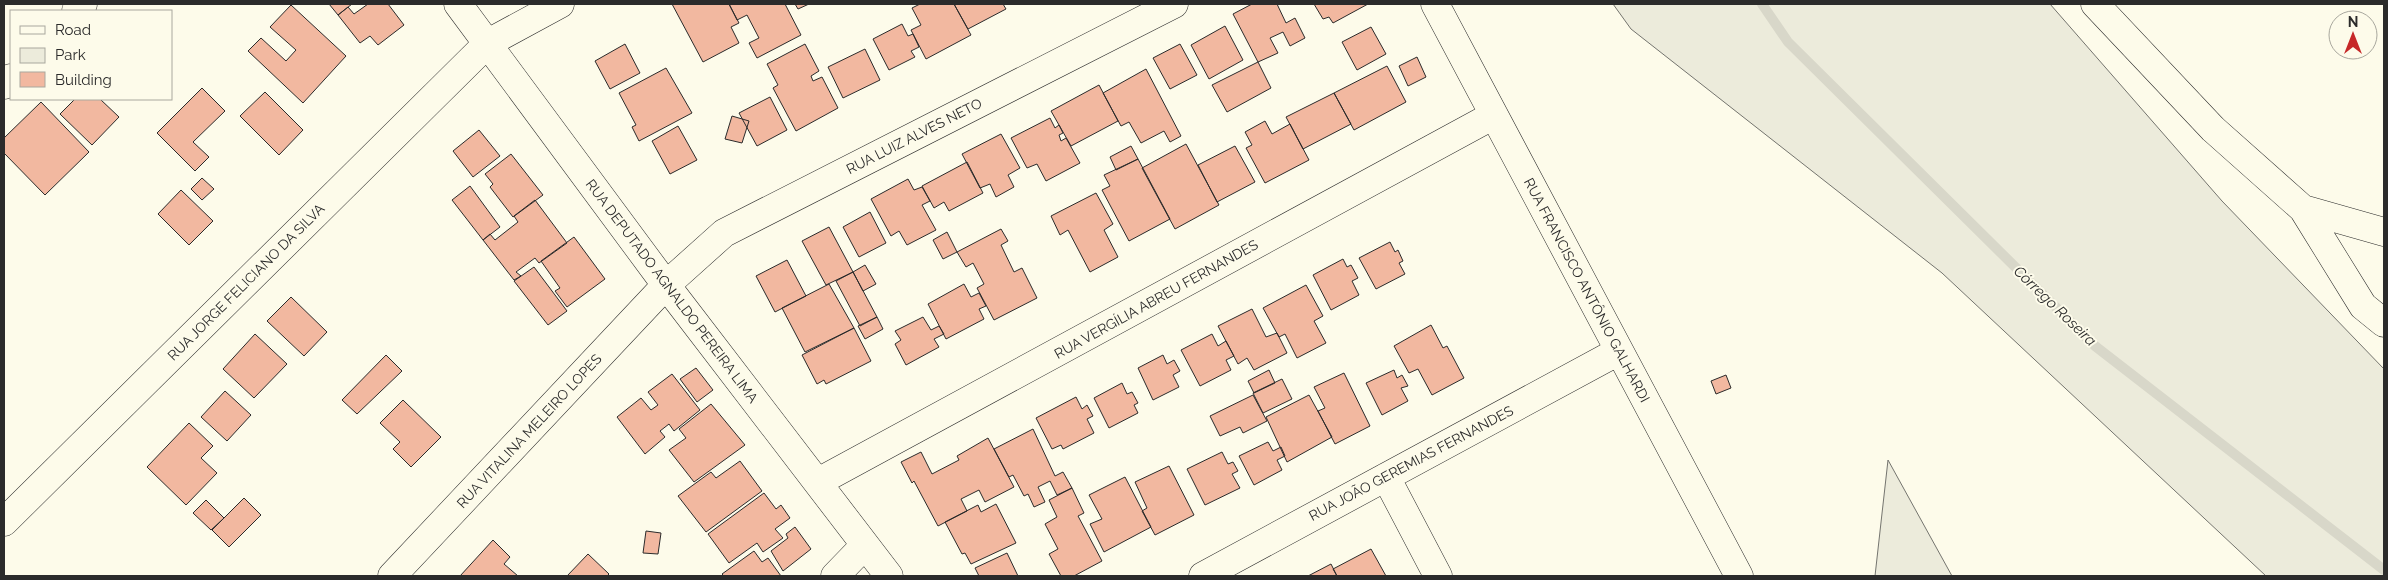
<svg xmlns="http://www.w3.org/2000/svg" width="2388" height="580" viewBox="0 0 2388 580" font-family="Raleway,sans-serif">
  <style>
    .green { fill: #ecebdb; stroke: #74746e }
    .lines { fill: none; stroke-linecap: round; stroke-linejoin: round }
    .stream { stroke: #d8d7c9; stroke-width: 10 }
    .building { fill: #f2b8a0; stroke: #2b2b2b }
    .minor-casing { stroke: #2b2b2b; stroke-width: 29 }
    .minor { stroke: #fdfbea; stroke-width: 28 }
    .labels { text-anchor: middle; stroke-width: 4; stroke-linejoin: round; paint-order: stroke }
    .street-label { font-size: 14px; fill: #2b2b2b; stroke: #fdfbea }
    .water-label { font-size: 15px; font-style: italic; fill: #2b2b2b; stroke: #fdfbea }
  </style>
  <rect width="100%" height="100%" fill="#fdfbea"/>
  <!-- green -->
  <path class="green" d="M 1613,4 L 2050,4 L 2222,201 L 2384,369 L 2384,576 L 2266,576 L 1942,273 L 1631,29 Z
    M 1888,460 L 1952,576 L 1875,576 Z"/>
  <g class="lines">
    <!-- stream -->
    <path class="stream" d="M 1762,4 L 1788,42 L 2095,346 L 2384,570"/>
  </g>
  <!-- building -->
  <path class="building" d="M 329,4 L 352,4 L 338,15 Z
    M 368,4 L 388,4 L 404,25 L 378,45 L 370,36 L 360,43 L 338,15 L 348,7 L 354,14 Z
    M 672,4 L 729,4 L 739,23 L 731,27 L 739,43 L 703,62 Z
    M 729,4 L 785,4 L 801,35 L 757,58 L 749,43 L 759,38 L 747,15 L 737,20 Z
    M 795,4 L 809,4 L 798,9 Z
    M 920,4 L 954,4 L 971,35 L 926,59 L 911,30 L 921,25 L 912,8 Z
    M 954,4 L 1003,4 L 1006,9 L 968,29 Z
    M 1252,4 L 1277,4 L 1286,23 L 1295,18 L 1305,38 L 1290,46 L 1283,32 L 1270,38 L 1278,53 L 1258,62 L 1233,14 Z
    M 1314,4 L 1368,4 L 1333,23 L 1329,17 L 1323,19 Z
    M 291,5 L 346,56 L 303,103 L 248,51 L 261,38 L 286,61 L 296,50 L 270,27 Z
    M 902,24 L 908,36 L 913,34 L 919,47 L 911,51 L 915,57 L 889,70 L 873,39 Z
    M 1225,26 L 1243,60 L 1209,79 L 1191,45 Z
    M 1371,27 L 1386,54 L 1357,70 L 1342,42 Z
    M 625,44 L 640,73 L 610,89 L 595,61 Z
    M 805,44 L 819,71 L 811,76 L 813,81 L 822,77 L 838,108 L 796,131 L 773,88 L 778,85 L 767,64 Z
    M 1180,44 L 1197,75 L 1170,89 L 1153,58 Z
    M 865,49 L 880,80 L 843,98 L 828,67 Z
    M 1417,57 L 1426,77 L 1408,86 L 1399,66 Z
    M 1258,62 L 1271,88 L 1227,112 L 1212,85 Z
    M 1387,66 L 1406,102 L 1354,130 L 1334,93 Z
    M 666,68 L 692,113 L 639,141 L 632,127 L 636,125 L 619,93 Z
    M 1146,69 L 1181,136 L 1170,142 L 1164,131 L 1141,143 L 1129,122 L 1121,126 L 1103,93 Z
    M 1099,85 L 1118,121 L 1071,146 L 1051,111 Z
    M 202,88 L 225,111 L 193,142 L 209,157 L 195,171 L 157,133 Z
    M 265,92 L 303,130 L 279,155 L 240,116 Z
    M 1334,93 L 1351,124 L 1303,149 L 1286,117 Z
    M 770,97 L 787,130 L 757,146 L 739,113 Z
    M 75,99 L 100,99 L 119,117 L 92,145 L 60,114 Z
    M 41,102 L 89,152 L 45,195 L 4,153 L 4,138 Z
    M 732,116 L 749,121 L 742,143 L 725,139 Z
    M 1050,118 L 1055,128 L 1059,125 L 1063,133 L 1059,135 L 1061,141 L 1066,138 L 1080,163 L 1046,181 L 1037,164 L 1027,168 L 1011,138 Z
    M 1265,121 L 1272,134 L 1290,124 L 1309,160 L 1265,183 L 1246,148 L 1252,145 L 1245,132 Z
    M 678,126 L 697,160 L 670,174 L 652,141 Z
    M 479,130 L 500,156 L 473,177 L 453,151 Z
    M 1001,134 L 1020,168 L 1008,175 L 1014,187 L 996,197 L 990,184 L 980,188 L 962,154 Z
    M 1186,144 L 1219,205 L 1175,229 L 1142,168 Z
    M 1131,146 L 1138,159 L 1116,170 L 1110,157 Z
    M 1235,146 L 1255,182 L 1217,202 L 1198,165 Z
    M 511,154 L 543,195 L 513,217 L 490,187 L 493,184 L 485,174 Z
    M 1138,159 L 1170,219 L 1129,241 L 1102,190 L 1110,186 L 1104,175 Z
    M 967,162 L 983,193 L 949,211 L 944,202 L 934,208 L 922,186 Z
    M 202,178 L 214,189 L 202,200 L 191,189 Z
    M 908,179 L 914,190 L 922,187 L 930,201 L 922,205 L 936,230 L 907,245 L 899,231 L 891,236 L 871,199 Z
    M 470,186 L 500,227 L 483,240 L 452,200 Z
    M 181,190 L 213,221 L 189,245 L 158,214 Z
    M 1096,193 L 1113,224 L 1104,230 L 1118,257 L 1090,272 L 1068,230 L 1060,235 L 1051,216 Z
    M 535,200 L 567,243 L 539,263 L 535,258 L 516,272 L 521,276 L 514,280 L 483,240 L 490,234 L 495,240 L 518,222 L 514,216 Z
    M 870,212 L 886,243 L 859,257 L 843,227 Z
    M 829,227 L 853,272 L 826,285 L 802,241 Z
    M 1001,229 L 1008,241 L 1001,245 L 1014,272 L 1022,268 L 1037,298 L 994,320 L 977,288 L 984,284 L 973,263 L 966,267 L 957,252 Z
    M 947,232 L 957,252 L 943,259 L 933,240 Z
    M 574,237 L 605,279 L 567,307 L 555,291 L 560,288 L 541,261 Z
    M 1390,242 L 1395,252 L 1398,250 L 1403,261 L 1399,263 L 1405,274 L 1376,289 L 1359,258 Z
    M 1343,259 L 1347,267 L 1351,265 L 1358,278 L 1352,281 L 1359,295 L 1331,310 L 1313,275 Z
    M 787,260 L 806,296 L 775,312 L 756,276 Z
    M 865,265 L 876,284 L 863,291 L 853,272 Z
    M 534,267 L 567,311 L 548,325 L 514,281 Z
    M 853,272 L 877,317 L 860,326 L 836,281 Z
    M 829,284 L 854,328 L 805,352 L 782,308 Z
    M 964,284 L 971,297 L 979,293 L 986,306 L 979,309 L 984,319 L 946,339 L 928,304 Z
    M 1306,285 L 1323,316 L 1314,321 L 1326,343 L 1297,358 L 1285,334 L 1279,337 L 1263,308 Z
    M 291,297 L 327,332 L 304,356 L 267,321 Z
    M 1252,309 L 1266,337 L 1277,333 L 1287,353 L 1254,370 L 1247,358 L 1238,364 L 1218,326 Z
    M 877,317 L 883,329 L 865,339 L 858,326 Z
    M 923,317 L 931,330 L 939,326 L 944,334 L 934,339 L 939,347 L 906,365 L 895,344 L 901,340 L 895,331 Z
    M 1431,325 L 1443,348 L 1447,346 L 1464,378 L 1432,395 L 1418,369 L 1409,373 L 1394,346 Z
    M 854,328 L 871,361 L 826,384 L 824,380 L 817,384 L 802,355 Z
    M 255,334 L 287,364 L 254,398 L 223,369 Z
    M 1212,334 L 1218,346 L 1226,341 L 1234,356 L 1226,360 L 1231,370 L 1200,386 L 1181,350 Z
    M 386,355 L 402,371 L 357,414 L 342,400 Z
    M 1163,355 L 1167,364 L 1174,360 L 1180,371 L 1173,375 L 1179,387 L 1153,400 L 1138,368 Z
    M 696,368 L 713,390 L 697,402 L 680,379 Z
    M 1269,370 L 1275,383 L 1254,393 L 1248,381 Z
    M 1394,370 L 1397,378 L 1402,375 L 1408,386 L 1401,388 L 1408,401 L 1382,415 L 1366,383 Z
    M 1344,373 L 1370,426 L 1335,444 L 1318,411 L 1325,408 L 1314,387 Z
    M 672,374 L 700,410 L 674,431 L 669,424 L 660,431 L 665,437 L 645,454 L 617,417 L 641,398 L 651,410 L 658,405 L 648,392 Z
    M 1726,375 L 1731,388 L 1716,394 L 1711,381 Z
    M 1282,379 L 1292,399 L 1263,413 L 1253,393 Z
    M 1122,383 L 1127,394 L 1132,392 L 1138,403 L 1134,405 L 1138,413 L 1109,428 L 1094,398 Z
    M 225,391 L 251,415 L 227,441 L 201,417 Z
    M 1253,395 L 1267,421 L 1243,433 L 1240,427 L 1220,436 L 1210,416 Z
    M 1309,395 L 1332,437 L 1287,462 L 1266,417 Z
    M 1076,397 L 1082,409 L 1087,405 L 1093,416 L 1087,419 L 1094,433 L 1063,449 L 1061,445 L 1052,449 L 1036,418 Z
    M 403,400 L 441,437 L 411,467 L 393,449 L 400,442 L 380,423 Z
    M 711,404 L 745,445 L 694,482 L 669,450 L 686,438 L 679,429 Z
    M 189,423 L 213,446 L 201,458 L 217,473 L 186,505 L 147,467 Z
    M 1033,429 L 1055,476 L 1063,472 L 1072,488 L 1057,495 L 1050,481 L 1038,487 L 1045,502 L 1034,507 L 1028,494 L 1024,496 L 1013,475 L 1009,477 L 994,449 Z
    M 988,438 L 1014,487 L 985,502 L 979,490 L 961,499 L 967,511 L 938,526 L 914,481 L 912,483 L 901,462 L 921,452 L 932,474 L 959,460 L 957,456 Z
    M 1268,442 L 1273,451 L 1281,447 L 1285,456 L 1277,460 L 1282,470 L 1254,485 L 1239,456 Z
    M 1222,452 L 1228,464 L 1233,462 L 1238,471 L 1232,474 L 1240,488 L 1205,505 L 1187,469 Z
    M 740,461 L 762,491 L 706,532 L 678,496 L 711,472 L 716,478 Z
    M 1169,466 L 1194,515 L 1155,535 L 1142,511 L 1147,508 L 1135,482 Z
    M 1125,477 L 1151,527 L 1104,552 L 1090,524 L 1102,519 L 1089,495 Z
    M 1072,488 L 1084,513 L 1078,516 L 1102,561 L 1074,576 L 1061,576 L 1049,554 L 1058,549 L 1045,524 L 1057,517 L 1049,500 Z
    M 764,493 L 776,509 L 781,505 L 790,518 L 775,529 L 783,538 L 763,552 L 757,543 L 729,563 L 708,534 Z
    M 244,498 L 261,515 L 229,547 L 212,530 Z
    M 206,500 L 224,518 L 211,530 L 193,513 Z
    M 996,504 L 1016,543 L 971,564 L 965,553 L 962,554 L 945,522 L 978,505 L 981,512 Z
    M 795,527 L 811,549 L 783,571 L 771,551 L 788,538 L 786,534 Z
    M 646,531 L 661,533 L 658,554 L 643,553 Z
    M 493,540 L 510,557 L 504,564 L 518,576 L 460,576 Z
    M 1371,549 L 1386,576 L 1337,576 L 1333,569 Z
    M 754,551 L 762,562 L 768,558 L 781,576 L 724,576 L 722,574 Z
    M 1007,553 L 1018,576 L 979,576 L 975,568 Z
    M 588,554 L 609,574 L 607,576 L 567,576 Z
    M 1331,564 L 1337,576 L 1308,576 Z"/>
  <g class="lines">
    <defs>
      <path id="minor" d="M 458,4 L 666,285 L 889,576
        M 1435,4 L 1739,576
        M 2095,4 L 2213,129 L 2303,209 L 2384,232
        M 76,11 L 83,4
        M 4,85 L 11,78
        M 2303,209 L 2363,306 L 2384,323
        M 1386,477 L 1438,576
        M 818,482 L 1494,115
        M 4,522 L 488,43 L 560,4
        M 392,576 L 666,285 L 724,233 L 1174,4
        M 835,576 L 865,545
        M 1203,576 L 1619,351"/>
    </defs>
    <!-- minor casing -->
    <use href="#minor" class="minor-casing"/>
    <!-- minor -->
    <use href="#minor" class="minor"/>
  </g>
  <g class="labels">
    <!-- street labels -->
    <g class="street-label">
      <text transform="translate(914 136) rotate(-27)" y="5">RUA LUIZ ALVES NETO</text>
      <text transform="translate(246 282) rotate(-45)" y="5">RUA JORGE FELICIANO DA SILVA</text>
      <text transform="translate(1587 290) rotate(62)" y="5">RUA FRANCISCO ANTÔNIO GALHARDI</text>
      <text transform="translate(672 291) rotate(53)" y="5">RUA DEPUTADO AGNALDO PEREIRA LIMA</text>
      <text transform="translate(1156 299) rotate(-29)" y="5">RUA VERGÍLIA ABREU FERNANDES</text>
      <text transform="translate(529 431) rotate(-47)" y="5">RUA VITALINA MELEIRO LOPES</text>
      <text transform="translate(1411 463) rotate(-28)" y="5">RUA JOÃO GEREMIAS FERNANDES</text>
    </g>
    <!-- water labels -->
    <g class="water-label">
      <text transform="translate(2055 306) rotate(44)" y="5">Córrego Roseira</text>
    </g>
  </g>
  <!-- border -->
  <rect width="2388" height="580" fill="none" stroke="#2b2b2b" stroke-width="10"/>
  <!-- legend -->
  <rect x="10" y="10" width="162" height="90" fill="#fdfbea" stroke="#a9a89e"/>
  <rect x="20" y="26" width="25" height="8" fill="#fdfbea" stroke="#a9a89e"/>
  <text x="55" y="35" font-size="15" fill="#2b2b2b">Road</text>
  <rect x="20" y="48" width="25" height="15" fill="#ecebdb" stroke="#a9a89e"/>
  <text x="55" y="60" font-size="15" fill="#2b2b2b">Park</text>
  <rect x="20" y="72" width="25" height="15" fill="#f2b8a0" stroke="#a9a89e"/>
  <text x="55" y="85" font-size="15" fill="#2b2b2b">Building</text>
  <!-- north arrow -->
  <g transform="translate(2353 35)"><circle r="24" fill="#fdfbea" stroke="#a9a89e"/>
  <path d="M0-4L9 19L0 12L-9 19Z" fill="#c62828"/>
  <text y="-8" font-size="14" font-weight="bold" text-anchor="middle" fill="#2b2b2b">N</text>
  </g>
</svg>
